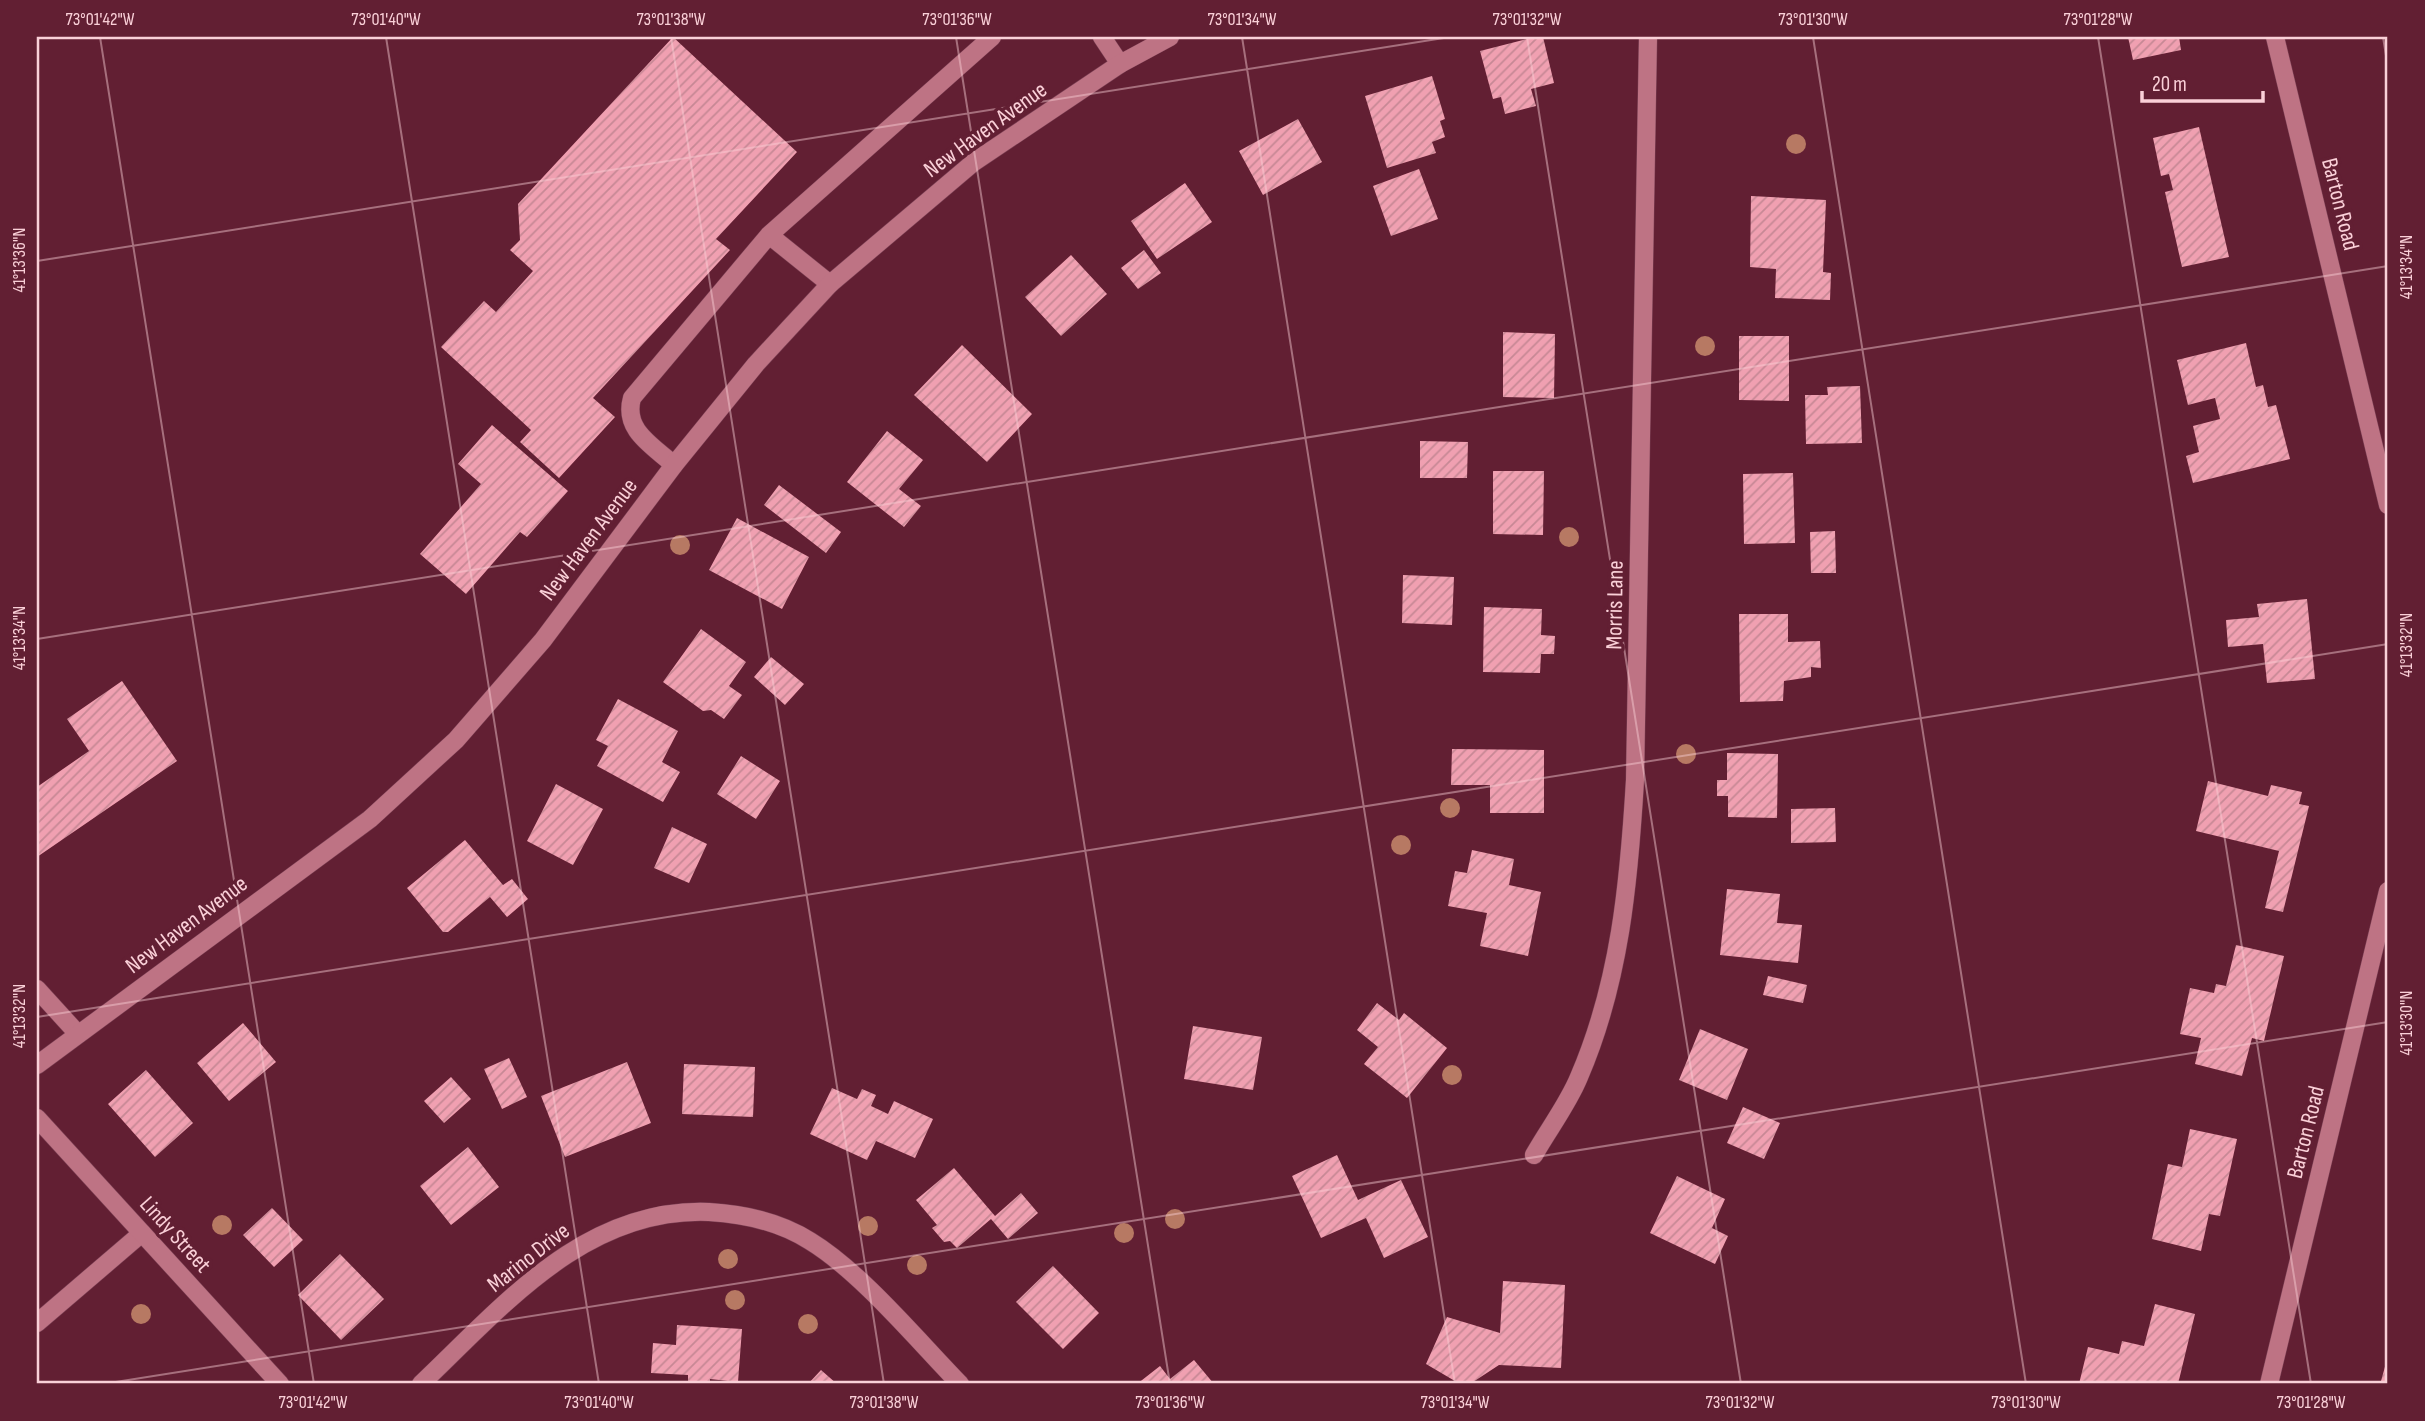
<svg xmlns="http://www.w3.org/2000/svg" width="2425" height="1421" viewBox="0 0 2425 1421" font-family="'Sofia Sans Condensed',sans-serif">
  <style>
    .building { fill: url(#building-hatch) }
    .lines { fill: none; stroke-linecap: round; stroke-linejoin: round }
    .service-casing { stroke: #7b4054; stroke-width: 19 }
    .minor-casing { stroke: #7b4054; stroke-width: 19 }
    .secondary-casing { stroke: #7b4054; stroke-width: 19 }
    .service { stroke: #be7384; stroke-width: 18 }
    .minor { stroke: #be7384; stroke-width: 18 }
    .secondary { stroke: #be7384; stroke-width: 18 }
    .tree { fill: #b77963 }
    .ticks { fill: none; stroke: #fad0d8; stroke-width: 2; stroke-opacity: 0.45 }
    .labels { text-anchor: middle; stroke-width: 7; stroke-linejoin: round; paint-order: stroke }
    .street-label { font-size: 23px; fill: #fad0d8; stroke: #621f33 }
    .neatline { fill: none; stroke: #fad0d8; stroke-width: 2.5 }
    .ticks-label { font-size: 18px; text-anchor: middle; fill: #fad0d8 }
  </style>
  <defs>
    <pattern id="building-hatch" width="6" height="6" patternUnits="userSpaceOnUse" patternTransform="scale(1.75)"><rect width="6" height="6" fill="#f0a0b1"/><path d="M-1 1l2-2M0 6l6-6M5 7l2-2" fill="none" stroke="#c78895"/></pattern>
  </defs>
  <rect width="100%" height="100%" fill="#621f33"/>
  <!-- building -->
  <path class="building" d="M 673,37 L 797,152 L 716,239 L 730,250 L 593,398 L 615,417 L 559,478 L 520,442 L 531,430 L 441,347 L 484,301 L 496,312 L 533,271 L 510,250 L 520,240 L 518,204 Z
    M 1535,37 L 1543,37 L 1554,83 L 1531,89 L 1536,106 L 1505,114 L 1501,97 L 1493,99 L 1480,51 Z
    M 2128,37 L 2179,37 L 2181,50 L 2133,60 Z
    M 1432,76 L 1445,119 L 1440,121 L 1445,137 L 1432,142 L 1436,153 L 1387,168 L 1365,96 Z
    M 1298,119 L 1322,162 L 1263,195 L 1239,151 Z
    M 2199,127 L 2229,257 L 2182,267 L 2165,192 L 2173,190 L 2169,174 L 2161,176 L 2153,138 Z
    M 1419,169 L 1438,219 L 1391,236 L 1373,186 Z
    M 1185,183 L 1212,222 L 1157,259 L 1131,221 Z
    M 1751,196 L 1826,200 L 1823,272 L 1831,273 L 1830,300 L 1775,298 L 1776,269 L 1750,267 Z
    M 1144,250 L 1161,273 L 1138,289 L 1121,268 Z
    M 1071,255 L 1107,294 L 1061,336 L 1025,297 Z
    M 1503,332 L 1555,334 L 1554,398 L 1503,397 Z
    M 1739,336 L 1789,336 L 1789,401 L 1739,400 Z
    M 2246,343 L 2256,387 L 2263,385 L 2268,407 L 2276,405 L 2290,459 L 2193,483 L 2186,456 L 2199,452 L 2193,426 L 2220,419 L 2215,398 L 2188,405 L 2177,360 Z
    M 962,345 L 1032,414 L 987,462 L 914,395 Z
    M 1860,386 L 1862,443 L 1806,444 L 1805,395 L 1828,395 L 1827,387 Z
    M 492,425 L 568,491 L 527,537 L 520,532 L 466,594 L 420,554 L 481,484 L 458,464 Z
    M 887,431 L 923,460 L 899,489 L 921,506 L 904,527 L 847,482 Z
    M 1420,441 L 1468,442 L 1467,478 L 1420,478 Z
    M 1493,471 L 1544,471 L 1543,535 L 1493,534 Z
    M 1793,473 L 1795,543 L 1744,544 L 1743,474 Z
    M 779,485 L 841,532 L 826,553 L 764,505 Z
    M 737,518 L 809,557 L 782,609 L 709,570 Z
    M 1835,531 L 1836,573 L 1811,573 L 1810,532 Z
    M 1403,575 L 1454,577 L 1452,625 L 1402,623 Z
    M 2307,599 L 2315,679 L 2267,683 L 2263,644 L 2228,647 L 2226,620 L 2259,617 L 2257,604 Z
    M 1484,607 L 1542,609 L 1541,635 L 1555,636 L 1554,654 L 1541,654 L 1540,673 L 1483,672 Z
    M 1739,614 L 1788,614 L 1788,642 L 1820,641 L 1821,668 L 1811,667 L 1811,677 L 1784,681 L 1783,701 L 1740,702 Z
    M 701,629 L 746,662 L 729,686 L 742,695 L 724,719 L 711,710 L 703,711 L 663,682 Z
    M 771,657 L 804,684 L 785,705 L 754,677 Z
    M 122,681 L 177,761 L 37,857 L 37,787 L 89,751 L 67,719 Z
    M 618,699 L 678,731 L 662,762 L 680,772 L 663,802 L 597,766 L 608,746 L 596,740 Z
    M 1452,749 L 1544,750 L 1544,813 L 1490,813 L 1490,785 L 1451,785 Z
    M 1727,753 L 1778,754 L 1777,818 L 1728,817 L 1728,796 L 1717,796 L 1717,780 L 1727,780 Z
    M 741,756 L 780,781 L 756,819 L 717,794 Z
    M 2208,781 L 2268,796 L 2271,785 L 2302,792 L 2299,804 L 2309,806 L 2283,912 L 2265,908 L 2279,851 L 2196,831 Z
    M 556,784 L 603,809 L 573,865 L 527,841 Z
    M 1835,808 L 1836,842 L 1791,843 L 1791,809 Z
    M 672,827 L 707,844 L 689,883 L 654,868 Z
    M 465,840 L 503,885 L 512,879 L 528,899 L 507,917 L 490,897 L 448,932 L 443,932 L 407,888 Z
    M 1472,850 L 1514,859 L 1509,885 L 1541,892 L 1528,956 L 1480,946 L 1487,913 L 1448,906 L 1455,871 L 1467,873 Z
    M 1727,889 L 1780,894 L 1777,923 L 1802,925 L 1798,963 L 1720,955 Z
    M 2236,945 L 2284,956 L 2264,1041 L 2252,1038 L 2242,1076 L 2195,1064 L 2201,1038 L 2180,1034 L 2190,988 L 2214,993 L 2216,984 L 2226,986 Z
    M 1768,976 L 1807,985 L 1803,1003 L 1763,995 Z
    M 1377,1003 L 1399,1020 L 1404,1013 L 1447,1048 L 1407,1098 L 1364,1064 L 1378,1047 L 1357,1030 Z
    M 243,1023 L 276,1062 L 229,1101 L 197,1063 Z
    M 1193,1026 L 1262,1037 L 1253,1090 L 1184,1079 Z
    M 1700,1029 L 1748,1049 L 1727,1100 L 1679,1080 Z
    M 509,1058 L 527,1097 L 502,1109 L 484,1069 Z
    M 627,1062 L 651,1123 L 565,1157 L 541,1096 Z
    M 684,1064 L 755,1067 L 753,1117 L 682,1114 Z
    M 146,1070 L 193,1123 L 155,1157 L 108,1104 Z
    M 451,1077 L 471,1099 L 444,1123 L 424,1101 Z
    M 832,1088 L 857,1099 L 862,1089 L 876,1095 L 871,1106 L 888,1114 L 894,1101 L 933,1119 L 915,1158 L 876,1141 L 867,1160 L 810,1134 Z
    M 1743,1107 L 1780,1123 L 1764,1159 L 1727,1143 Z
    M 2190,1129 L 2237,1139 L 2220,1216 L 2209,1214 L 2201,1251 L 2152,1239 L 2168,1164 L 2182,1167 Z
    M 468,1147 L 499,1187 L 451,1225 L 420,1186 Z
    M 1337,1155 L 1358,1200 L 1401,1180 L 1428,1237 L 1384,1258 L 1366,1218 L 1321,1238 L 1292,1176 Z
    M 954,1168 L 995,1216 L 1021,1193 L 1038,1213 L 1008,1239 L 991,1219 L 957,1248 L 950,1241 L 944,1242 L 932,1228 L 937,1225 L 916,1200 Z
    M 1677,1176 L 1725,1199 L 1712,1228 L 1728,1236 L 1715,1264 L 1650,1233 Z
    M 272,1208 L 303,1240 L 274,1267 L 243,1235 Z
    M 340,1254 L 384,1299 L 341,1340 L 298,1295 Z
    M 1053,1266 L 1099,1313 L 1063,1349 L 1016,1302 Z
    M 1503,1281 L 1565,1285 L 1561,1368 L 1499,1365 L 1470,1384 L 1460,1384 L 1426,1364 L 1447,1317 L 1500,1333 Z
    M 2155,1304 L 2195,1314 L 2178,1384 L 2079,1384 L 2088,1347 L 2119,1354 L 2122,1341 L 2144,1346 Z
    M 677,1325 L 742,1329 L 738,1382 L 710,1379 L 710,1384 L 688,1384 L 688,1375 L 651,1373 L 653,1343 L 676,1345 Z
    M 2388,1356 L 2388,1383 L 2381,1381 Z
    M 1194,1360 L 1214,1384 L 1137,1384 L 1160,1366 L 1170,1379 Z
    M 821,1370 L 837,1384 L 808,1384 Z"/>
  <g class="lines">
    <defs>
      <path id="service" d="M 1102,37 L 1120,64
        M 769,235 L 830,284
        M 674,465 C 652,445 623,430 632,398 L 769,235 L 992,37
        M 37,989 L 78,1034
        M 37,1323 L 142,1233"/>
      <path id="minor" d="M 2275,37 L 2388,505
        M 37,1118 L 280,1384
        M 1534,1155 C 1548,1130 1568,1104 1579,1077 C 1620,982 1629,882 1635,780 L 1648,37
        M 421,1384 C 503,1306 585,1207 709,1212 C 744,1214 780,1222 810,1241 C 861,1272 918,1341 960,1384
        M 2269,1384 L 2388,891"/>
      <path id="secondary" d="M 37,1065 L 370,819 L 456,740 L 543,640 L 674,465 L 756,364 L 830,284 L 974,162 L 1120,64 L 1170,37"/>
    </defs>
    <!-- service casing -->
    <use href="#service" class="service-casing"/>
    <!-- minor casing -->
    <use href="#minor" class="minor-casing"/>
    <!-- secondary casing -->
    <use href="#secondary" class="secondary-casing"/>
    <!-- service -->
    <use href="#service" class="service"/>
    <!-- minor -->
    <use href="#minor" class="minor"/>
    <!-- secondary -->
    <use href="#secondary" class="secondary"/>
  </g>
  <!-- trees -->
  <g class="tree">
    <circle cx="1796" cy="144" r="10"/>
    <circle cx="1705" cy="346" r="10"/>
    <circle cx="1569" cy="537" r="10"/>
    <circle cx="680" cy="545" r="10"/>
    <circle cx="1686" cy="754" r="10"/>
    <circle cx="1450" cy="808" r="10"/>
    <circle cx="1401" cy="845" r="10"/>
    <circle cx="1452" cy="1075" r="10"/>
    <circle cx="1175" cy="1219" r="10"/>
    <circle cx="222" cy="1225" r="10"/>
    <circle cx="868" cy="1226" r="10"/>
    <circle cx="1124" cy="1233" r="10"/>
    <circle cx="728" cy="1259" r="10"/>
    <circle cx="917" cy="1265" r="10"/>
    <circle cx="735" cy="1300" r="10"/>
    <circle cx="141" cy="1314" r="10"/>
    <circle cx="808" cy="1324" r="10"/>
  </g>
  <!-- ticks -->
  <path class="ticks" d="M 100,37 L 314,1384M 386,37 L 599,1384M 671,37 L 884,1384M 956,37 L 1170,1384M 1242,37 L 1455,1384M 1527,37 L 1741,1384M 1813,37 L 2026,1384M 2098,37 L 2311,1384M 2383,37 L 2388,68M 37,261 L 1450,37M 37,639 L 2388,266M 37,1017 L 2388,644M 103,1384 L 2388,1022"/>
  <g class="labels">
    <!-- street labels -->
    <g class="street-label">
      <text transform="translate(985 129) rotate(-36)" y="8">New Haven Avenue</text>
      <text transform="translate(2341 204) rotate(76)" y="8">Barton Road</text>
      <text transform="translate(588 539) rotate(-53)" y="8">New Haven Avenue</text>
      <text transform="translate(1614 605) rotate(-89)" y="8">Morris Lane</text>
      <text transform="translate(186 924) rotate(-37)" y="8">New Haven Avenue</text>
      <text transform="translate(2305 1132) rotate(-76)" y="8">Barton Road</text>
      <text transform="translate(176 1234) rotate(48)" y="8">Lindy Street</text>
      <text transform="translate(528 1257) rotate(-38)" y="8">Marino Drive</text>
    </g>
  </g>
  <!-- border -->
  <rect width="2425" height="1421" fill="none" stroke="#621f33" stroke-width="77"/>
  <!-- scale -->
  <path d="M2142 91v10h121v-10" fill="none" stroke="#fad0d8" stroke-width="3.5"/>
  <text x="2152" y="91" font-size="21" fill="#fad0d8" stroke="#621f33" stroke-width="5" paint-order="stroke">20 m</text>
  <rect x="38" y="38" width="2348" height="1344" class="neatline"/>
  <g class="ticks-label">
    <text x="100" y="25">73°01'42"W</text>
    <text x="386" y="25">73°01'40"W</text>
    <text x="671" y="25">73°01'38"W</text>
    <text x="957" y="25">73°01'36"W</text>
    <text x="1242" y="25">73°01'34"W</text>
    <text x="1527" y="25">73°01'32"W</text>
    <text x="1813" y="25">73°01'30"W</text>
    <text x="2098" y="25">73°01'28"W</text>
    <text transform="translate(19 260) rotate(-90)" y="6">41°13'36"N</text>
    <text transform="translate(2406 267) rotate(-90)" y="6">41°13'34"N</text>
    <text transform="translate(19 638) rotate(-90)" y="6">41°13'34"N</text>
    <text transform="translate(2406 645) rotate(-90)" y="6">41°13'32"N</text>
    <text transform="translate(19 1016) rotate(-90)" y="6">41°13'32"N</text>
    <text transform="translate(2406 1023) rotate(-90)" y="6">41°13'30"N</text>
    <text x="313" y="1408">73°01'42"W</text>
    <text x="599" y="1408">73°01'40"W</text>
    <text x="884" y="1408">73°01'38"W</text>
    <text x="1170" y="1408">73°01'36"W</text>
    <text x="1455" y="1408">73°01'34"W</text>
    <text x="1740" y="1408">73°01'32"W</text>
    <text x="2026" y="1408">73°01'30"W</text>
    <text x="2311" y="1408">73°01'28"W</text>
  </g>
</svg>
